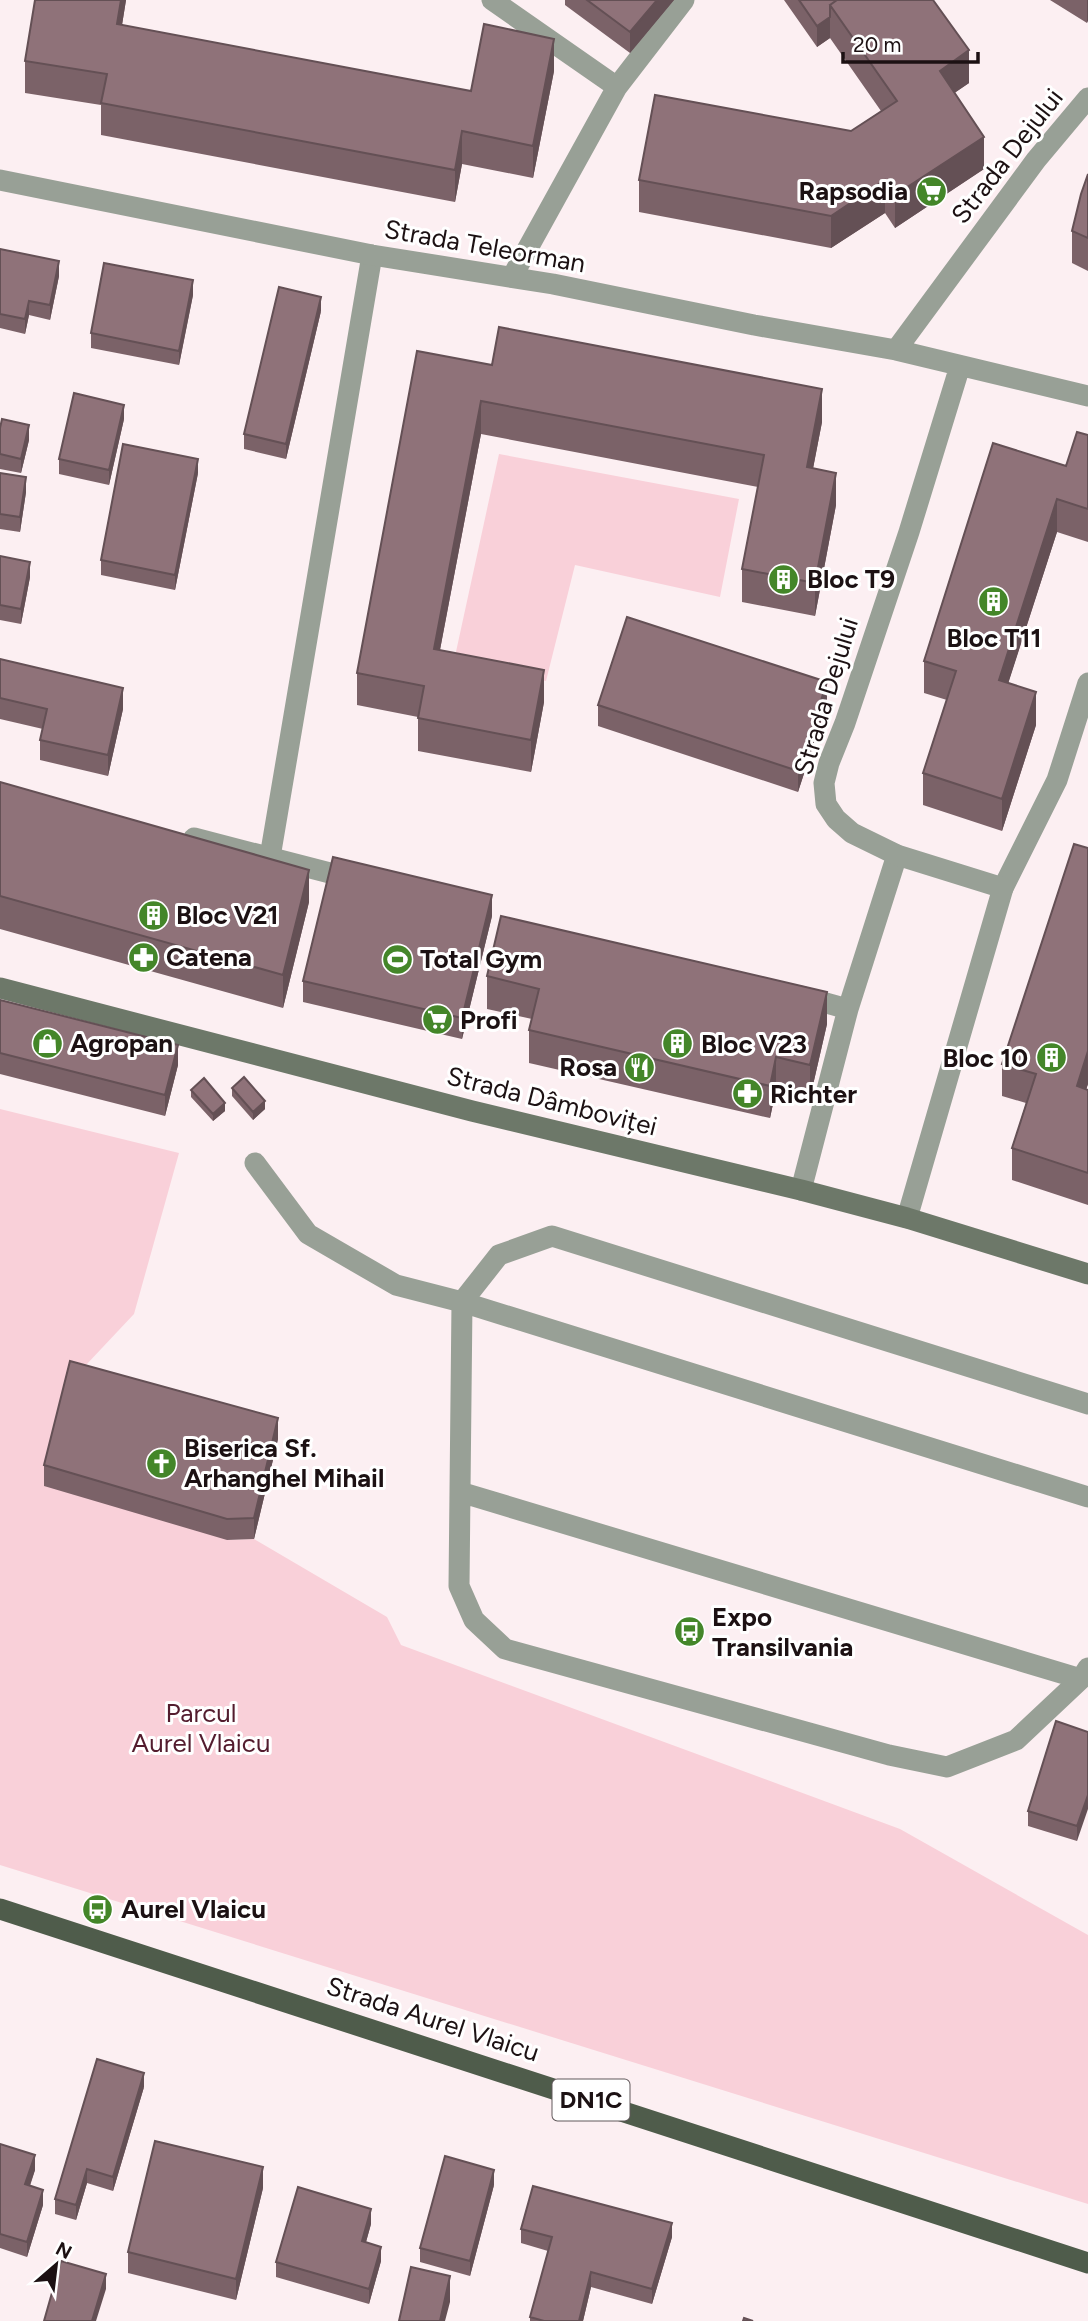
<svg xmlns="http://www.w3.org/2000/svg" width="1088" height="2321" viewBox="0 0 1088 2321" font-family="Figtree,sans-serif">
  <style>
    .green { fill: #f9d0d9 }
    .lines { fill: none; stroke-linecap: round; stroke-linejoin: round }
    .lane { stroke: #98a096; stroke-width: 21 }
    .street { stroke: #98a096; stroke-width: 21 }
    .secondary { stroke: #6d7869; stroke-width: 21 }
    .primary { stroke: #4f5c4b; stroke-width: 21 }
    .wall { fill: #7b6268 }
    .shaded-wall { fill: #645055 }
    .building { fill: #8f7279; stroke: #645055; stroke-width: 2 }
    .labels { text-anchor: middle; stroke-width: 6; stroke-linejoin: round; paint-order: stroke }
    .shield { fill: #fff; stroke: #60585a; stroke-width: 2 }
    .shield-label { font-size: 24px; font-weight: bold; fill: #1c1113 }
    .street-label { font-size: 26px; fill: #1c1113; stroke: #fff }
    .poi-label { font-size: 26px; font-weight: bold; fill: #1c1113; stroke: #fff; text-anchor: start }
    .park-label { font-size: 26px; fill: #531c2e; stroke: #fff }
  </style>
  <rect width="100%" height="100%" fill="#fceff2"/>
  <!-- green -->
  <path class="green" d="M 499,454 L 739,499 L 720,597 L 575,565 L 546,681 L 454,661 Z
    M 0,1109 L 179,1153 L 134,1314 L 70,1382 L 227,1540 L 254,1539 L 387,1617 L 401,1645 L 900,1829 L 1088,1935 L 1088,2204 L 0,1865 Z"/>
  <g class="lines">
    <!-- lane -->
    <path class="lane" d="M 492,0 L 617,87
      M 512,277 L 617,87 L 684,0
      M 194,838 L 357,880
      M 270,857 L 372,255
      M 1003,888 L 1057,780 L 1088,683
      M 801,996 L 848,1009 L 801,1190
      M 848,1009 L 897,855
      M 255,1163 L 308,1234 L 396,1285 L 462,1302 L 1088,1497
      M 1088,1404 L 552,1236 L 499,1255 L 462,1302 L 459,1586 L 474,1620 L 505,1649 L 889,1755 L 947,1767 L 1016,1740 L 1081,1679 L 1088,1668
      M 460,1492 L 1081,1679"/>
    <!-- street -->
    <path class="street" d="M 0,180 L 372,255 L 553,284 L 754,325 L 896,350 L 1088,396
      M 896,350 L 1036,160 L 1088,98
      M 907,1218 L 1003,888 L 897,855 L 852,833 L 836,819 L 826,804 L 824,783 L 829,763 L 845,723 L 909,532 L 960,366"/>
    <!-- secondary -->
    <path class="secondary" d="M 0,988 L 472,1111 L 801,1190 L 907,1218 L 1088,1274"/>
    <!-- primary -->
    <path class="primary" d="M 0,1909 L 1088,2263"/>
  </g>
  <!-- wall -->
  <path class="wall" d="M 35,0 L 126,0 L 122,25 L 471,91 L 554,71 L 533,178 L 462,164 L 455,202 L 101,135 L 101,105 L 25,93 L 25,61 Z
    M 565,0 L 674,0 L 630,53 L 565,5 Z
    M 784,0 L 933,0 L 969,83 L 954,93 L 984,169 L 895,228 L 885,213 L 831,248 L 639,212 L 639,180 L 851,131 L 881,111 L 830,38 L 817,47 Z
    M 1050,0 L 1088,0 L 1087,23 Z
    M 1088,174 L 1088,271 L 1072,263 L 1072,231 Z
    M 0,249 L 59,276 L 50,320 L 29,315 L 25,334 L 0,328 Z
    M 193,295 L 179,365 L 91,348 L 91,333 Z
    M 321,311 L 286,459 L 244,449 L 244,434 Z
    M 492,365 L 822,422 L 813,468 L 836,505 L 815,616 L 742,602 L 742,569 L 758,487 L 481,434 L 440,650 L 544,702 L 531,772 L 418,751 L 418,717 L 357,705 L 357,673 Z
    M 124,419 L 109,485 L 59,474 L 59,459 Z
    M 0,428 L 29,440 L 21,473 L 0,469 Z
    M 1088,435 L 1088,542 L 1057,532 L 1008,683 L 1036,725 L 1002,831 L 923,805 L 923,773 L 947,700 L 924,693 L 924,661 Z
    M 0,473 L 26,492 L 20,532 L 0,529 Z
    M 198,473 L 175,590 L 101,575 L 101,560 Z
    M 0,556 L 30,577 L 21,624 L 0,620 Z
    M 0,659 L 123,709 L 108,776 L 40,760 L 40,740 L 43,729 L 0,719 Z
    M 827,703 L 798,792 L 598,726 L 598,705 Z
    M 0,782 L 309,902 L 283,1008 L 0,929 Z
    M 492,916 L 462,1039 L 303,1002 L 303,981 Z
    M 487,976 L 827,1024 L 810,1098 L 776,1090 L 770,1118 L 529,1063 L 529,1030 L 532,1019 L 487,1009 Z
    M 0,1000 L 178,1065 L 165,1116 L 0,1074 Z
    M 1002,1064 L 1088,1084 L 1086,1089 L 1088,1090 L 1088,1205 L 1012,1180 L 1012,1148 L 1026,1103 L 1002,1096 Z
    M 232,1088 L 265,1109 L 253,1120 L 232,1096 Z
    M 191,1090 L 225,1111 L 213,1121 L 191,1097 Z
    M 278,1439 L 254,1539 L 227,1540 L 44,1486 L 44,1465 Z
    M 1088,1732 L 1077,1841 L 1028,1826 L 1028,1811 Z
    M 144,2087 L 113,2191 L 87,2183 L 76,2220 L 55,2214 L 55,2199 Z
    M 0,2144 L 35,2170 L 30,2186 L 43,2205 L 27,2257 L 0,2248 Z
    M 494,2185 L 470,2276 L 420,2262 L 420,2248 Z
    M 263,2188 L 236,2300 L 128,2273 L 128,2252 Z
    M 371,2224 L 366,2242 L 381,2261 L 369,2304 L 276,2277 L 276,2262 Z
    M 521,2229 L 672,2237 L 652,2304 L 591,2287 L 583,2321 L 530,2321 L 530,2317 L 548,2251 L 521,2243 Z"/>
  <!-- shaded-wall -->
  <path class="shaded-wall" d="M 121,0 L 126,0 L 117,56 L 117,24 Z
    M 657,0 L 674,0 L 630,53 L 630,32 Z
    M 1087,0 L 1088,0 L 1088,21 L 1087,23 Z
    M 830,17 L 830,38 L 817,47 L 817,26 Z
    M 554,39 L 554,71 L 533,178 L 533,146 Z
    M 969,50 L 969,83 L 940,103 L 940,71 Z
    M 462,131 L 462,164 L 455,202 L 455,170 Z
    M 984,137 L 984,169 L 895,228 L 895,195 Z
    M 885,180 L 885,213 L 831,248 L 831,216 Z
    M 59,261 L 59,276 L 50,320 L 50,305 Z
    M 193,280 L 193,295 L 179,365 L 179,351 Z
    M 321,297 L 321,311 L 286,459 L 286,444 Z
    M 29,301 L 29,315 L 25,334 L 25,319 Z
    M 822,389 L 822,422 L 807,500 L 807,467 Z
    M 481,401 L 481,434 L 434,681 L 434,649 Z
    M 124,405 L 124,419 L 109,485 L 109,470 Z
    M 29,425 L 29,440 L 21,473 L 21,459 Z
    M 198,459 L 198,473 L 175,590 L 175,575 Z
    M 836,473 L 836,505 L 815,616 L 815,583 Z
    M 26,477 L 26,492 L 20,532 L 20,517 Z
    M 1057,499 L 1057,532 L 999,712 L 999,680 Z
    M 30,562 L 30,577 L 21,624 L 21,609 Z
    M 544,670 L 544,702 L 531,772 L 531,740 Z
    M 827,682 L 827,703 L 798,792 L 798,771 Z
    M 123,688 L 123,709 L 108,776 L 108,755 Z
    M 1036,692 L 1036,725 L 1002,831 L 1002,799 Z
    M 309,870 L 309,902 L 283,1008 L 283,975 Z
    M 492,895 L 492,916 L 462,1039 L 462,1018 Z
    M 827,992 L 827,1024 L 810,1098 L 810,1065 Z
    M 178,1045 L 178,1065 L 165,1116 L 165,1095 Z
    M 1088,1051 L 1088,1084 L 1077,1119 L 1077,1086 Z
    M 776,1057 L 776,1090 L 770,1118 L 770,1086 Z
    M 265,1101 L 265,1109 L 253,1120 L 253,1112 Z
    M 225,1103 L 225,1111 L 213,1121 L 213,1114 Z
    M 278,1418 L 278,1439 L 254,1539 L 254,1518 Z
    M 1088,1795 L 1088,1809 L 1077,1841 L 1077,1826 Z
    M 144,2073 L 144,2087 L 113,2191 L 113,2177 Z
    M 35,2155 L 35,2170 L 25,2199 L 25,2184 Z
    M 263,2167 L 263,2188 L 236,2300 L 236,2279 Z
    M 87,2169 L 87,2183 L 76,2220 L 76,2205 Z
    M 494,2170 L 494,2185 L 470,2276 L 470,2261 Z
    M 43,2190 L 43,2205 L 27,2257 L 27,2242 Z
    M 371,2209 L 371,2224 L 362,2256 L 362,2241 Z
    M 672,2223 L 672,2237 L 652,2304 L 652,2289 Z
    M 381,2247 L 381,2261 L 369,2304 L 369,2289 Z
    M 591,2272 L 591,2287 L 583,2321 L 579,2321 Z
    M 106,2274 L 106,2289 L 96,2321 L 92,2321 Z
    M 450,2276 L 450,2302 L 445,2321 L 440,2321 Z"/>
  <!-- building -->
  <path class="building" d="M 35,0 L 121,0 L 117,24 L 471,91 L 484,24 L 554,39 L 533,146 L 462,131 L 455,170 L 101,103 L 107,74 L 25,61 Z
    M 587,0 L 657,0 L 630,32 Z
    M 799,0 L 837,0 L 830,5 L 830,17 L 817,26 Z
    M 837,0 L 933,0 L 969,50 L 940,71 L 984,137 L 895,195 L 885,180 L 831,216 L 639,180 L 655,95 L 851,131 L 897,101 L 830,5 Z
    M 1088,174 L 1088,238 L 1072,231 L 1081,194 Z
    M 0,249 L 59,261 L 50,305 L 29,301 L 25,319 L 0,314 Z
    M 104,263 L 193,280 L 179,351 L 91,333 Z
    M 279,287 L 321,297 L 286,444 L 244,434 Z
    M 499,327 L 822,389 L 807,467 L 836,473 L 815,583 L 742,569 L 764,455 L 481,401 L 434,649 L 544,670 L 531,740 L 418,718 L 424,686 L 357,673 L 417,351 L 492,365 Z
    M 74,393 L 124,405 L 109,470 L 59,459 Z
    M 2,419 L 29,425 L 21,459 L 0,454 L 0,428 Z
    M 1077,432 L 1088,435 L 1088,509 L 1057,499 L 999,680 L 1036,692 L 1002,799 L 923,773 L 956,671 L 924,661 L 993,443 L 1066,466 Z
    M 123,444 L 198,459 L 175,575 L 101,560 Z
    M 0,473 L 26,477 L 20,517 L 0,514 Z
    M 0,556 L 30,562 L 21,609 L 0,605 Z
    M 627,617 L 827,682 L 798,771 L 598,705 Z
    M 0,659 L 123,688 L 108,755 L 40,740 L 47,709 L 0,698 Z
    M 0,782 L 309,870 L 283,975 L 0,896 Z
    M 1074,844 L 1088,848 L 1088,1051 L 1077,1086 L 1088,1090 L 1088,1173 L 1012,1148 L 1036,1074 L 1002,1064 Z
    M 333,857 L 492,895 L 462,1018 L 303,981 Z
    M 501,916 L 827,992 L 810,1065 L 776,1057 L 770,1086 L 529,1030 L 539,989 L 487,976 Z
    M 0,1000 L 178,1045 L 165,1095 L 0,1053 Z
    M 244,1077 L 265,1101 L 253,1112 L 232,1088 Z
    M 204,1078 L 225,1103 L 213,1114 L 191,1090 Z
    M 70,1361 L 278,1418 L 254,1518 L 227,1519 L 44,1465 Z
    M 1056,1721 L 1088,1732 L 1088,1795 L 1077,1826 L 1028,1811 Z
    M 97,2059 L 144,2073 L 113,2177 L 87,2169 L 76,2205 L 55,2199 Z
    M 155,2141 L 263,2167 L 236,2279 L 128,2252 Z
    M 0,2144 L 35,2155 L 25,2184 L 43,2190 L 27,2242 L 0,2234 Z
    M 445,2156 L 494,2170 L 470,2261 L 420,2248 Z
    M 533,2186 L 672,2223 L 652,2289 L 591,2272 L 579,2321 L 544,2321 L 530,2317 L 552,2237 L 521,2229 Z
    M 298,2187 L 371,2209 L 362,2241 L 381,2247 L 369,2289 L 276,2262 Z
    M 61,2261 L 106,2274 L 92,2321 L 44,2321 Z
    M 411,2267 L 450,2276 L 440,2321 L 399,2321 Z
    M 744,2318 L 753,2321 L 743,2321 Z"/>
  <!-- icons -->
  <defs>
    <symbol id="supermarket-disc" viewBox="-11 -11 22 22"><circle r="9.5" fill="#448629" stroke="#fff"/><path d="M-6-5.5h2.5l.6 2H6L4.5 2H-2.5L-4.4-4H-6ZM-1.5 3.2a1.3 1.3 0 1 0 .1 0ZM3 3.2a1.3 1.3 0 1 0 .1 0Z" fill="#fff"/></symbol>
    <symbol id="building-disc" viewBox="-11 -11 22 22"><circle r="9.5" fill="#448629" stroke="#fff"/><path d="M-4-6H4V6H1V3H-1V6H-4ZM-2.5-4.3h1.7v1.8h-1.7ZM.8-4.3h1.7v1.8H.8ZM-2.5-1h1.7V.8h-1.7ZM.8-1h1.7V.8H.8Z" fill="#fff"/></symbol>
    <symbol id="pharmacy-disc" viewBox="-11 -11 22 22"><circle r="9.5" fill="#448629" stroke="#fff"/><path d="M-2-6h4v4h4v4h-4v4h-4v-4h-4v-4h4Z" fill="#fff"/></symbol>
    <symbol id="stadium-disc" viewBox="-11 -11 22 22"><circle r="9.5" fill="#448629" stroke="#fff"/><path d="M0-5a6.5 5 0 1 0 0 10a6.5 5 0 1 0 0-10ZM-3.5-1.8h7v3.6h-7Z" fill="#fff"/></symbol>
    <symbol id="shop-disc" viewBox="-11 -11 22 22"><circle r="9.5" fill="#448629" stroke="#fff"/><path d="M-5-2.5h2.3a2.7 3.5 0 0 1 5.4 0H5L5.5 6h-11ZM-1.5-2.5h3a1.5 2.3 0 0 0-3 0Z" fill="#fff"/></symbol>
    <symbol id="restaurant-disc" viewBox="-11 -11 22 22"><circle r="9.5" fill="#448629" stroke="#fff"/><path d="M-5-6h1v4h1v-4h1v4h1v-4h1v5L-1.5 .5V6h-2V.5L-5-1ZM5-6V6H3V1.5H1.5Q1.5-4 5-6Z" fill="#fff"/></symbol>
    <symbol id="church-disc" viewBox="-11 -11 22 22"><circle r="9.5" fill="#448629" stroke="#fff"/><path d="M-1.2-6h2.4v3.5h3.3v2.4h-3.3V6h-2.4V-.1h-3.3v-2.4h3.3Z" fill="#fff"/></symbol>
    <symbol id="bus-disc" viewBox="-11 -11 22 22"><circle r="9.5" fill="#448629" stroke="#fff"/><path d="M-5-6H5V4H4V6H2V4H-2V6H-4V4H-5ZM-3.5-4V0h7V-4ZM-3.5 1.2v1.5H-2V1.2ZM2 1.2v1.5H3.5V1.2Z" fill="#fff"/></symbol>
  </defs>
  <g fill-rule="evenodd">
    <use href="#supermarket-disc" x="914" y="174" width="35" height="35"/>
    <use href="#building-disc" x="766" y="562" width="35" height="35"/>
    <use href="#building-disc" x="976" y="584" width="35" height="35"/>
    <use href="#building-disc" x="136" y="898" width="35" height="35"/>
    <use href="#pharmacy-disc" x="126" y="940" width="35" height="35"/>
    <use href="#stadium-disc" x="380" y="942" width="35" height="35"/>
    <use href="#supermarket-disc" x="420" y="1002" width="35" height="35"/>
    <use href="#shop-disc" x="30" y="1026" width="35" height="35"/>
    <use href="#building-disc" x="660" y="1026" width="35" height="35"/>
    <use href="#building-disc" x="1034" y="1040" width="35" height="35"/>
    <use href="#restaurant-disc" x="622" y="1050" width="35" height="35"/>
    <use href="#pharmacy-disc" x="730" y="1076" width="35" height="35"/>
    <use href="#church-disc" x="144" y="1446" width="35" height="35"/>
    <use href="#bus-disc" x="672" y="1614" width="35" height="35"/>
    <use href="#bus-disc" x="80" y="1892" width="35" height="35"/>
  </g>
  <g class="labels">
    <!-- shield labels -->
    <rect class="shield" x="552.5" y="2079.5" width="77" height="41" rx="5"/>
    <g class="shield-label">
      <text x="591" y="2108">DN1C</text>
    </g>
    <!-- street labels -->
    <g class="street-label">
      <text transform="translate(1007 156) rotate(-52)" y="9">Strada Dejului</text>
      <text transform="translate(485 246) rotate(10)" y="9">Strada Teleorman</text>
      <text transform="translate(826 696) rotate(-73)" y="9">Strada Dejului</text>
      <text transform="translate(552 1101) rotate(14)" y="9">Strada Dâmboviței</text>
      <text transform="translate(433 2019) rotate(18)" y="9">Strada Aurel Vlaicu</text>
    </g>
    <!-- poi labels -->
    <g class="poi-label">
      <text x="908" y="200" text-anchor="end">Rapsodia</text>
      <text x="807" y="588">Bloc T9</text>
      <text x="994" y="647" text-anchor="middle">Bloc T11</text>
      <text x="176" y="924">Bloc V21</text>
      <text x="166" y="966">Catena</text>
      <text x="420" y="968">Total Gym</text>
      <text x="460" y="1029">Profi</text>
      <text x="70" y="1052">Agropan</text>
      <text x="701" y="1053">Bloc V23</text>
      <text x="1028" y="1067" text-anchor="end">Bloc 10</text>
      <text x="617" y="1076" text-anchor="end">Rosa</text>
      <text x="770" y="1103">Richter</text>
      <text x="184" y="1457">Biserica Sf.<tspan x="184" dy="30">Arhanghel Mihail</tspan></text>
      <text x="712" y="1626">Expo<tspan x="712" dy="30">Transilvania</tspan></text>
      <text x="121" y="1918">Aurel Vlaicu</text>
    </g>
    <!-- park labels -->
    <g class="park-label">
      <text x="201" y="1722">Parcul<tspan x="201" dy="30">Aurel Vlaicu</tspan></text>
    </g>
  </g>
  <!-- north arrow -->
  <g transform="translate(56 2265) rotate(28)" stroke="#ffffff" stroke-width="5" paint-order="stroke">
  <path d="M0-5L12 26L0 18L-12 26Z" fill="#1c1113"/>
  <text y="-10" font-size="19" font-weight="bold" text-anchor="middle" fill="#1c1113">N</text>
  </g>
  <!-- scale -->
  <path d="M843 52v10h135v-10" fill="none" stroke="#1c1113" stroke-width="3.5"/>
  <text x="853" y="52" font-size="21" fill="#1c1113" stroke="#ffffff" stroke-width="5" paint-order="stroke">20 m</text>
</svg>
